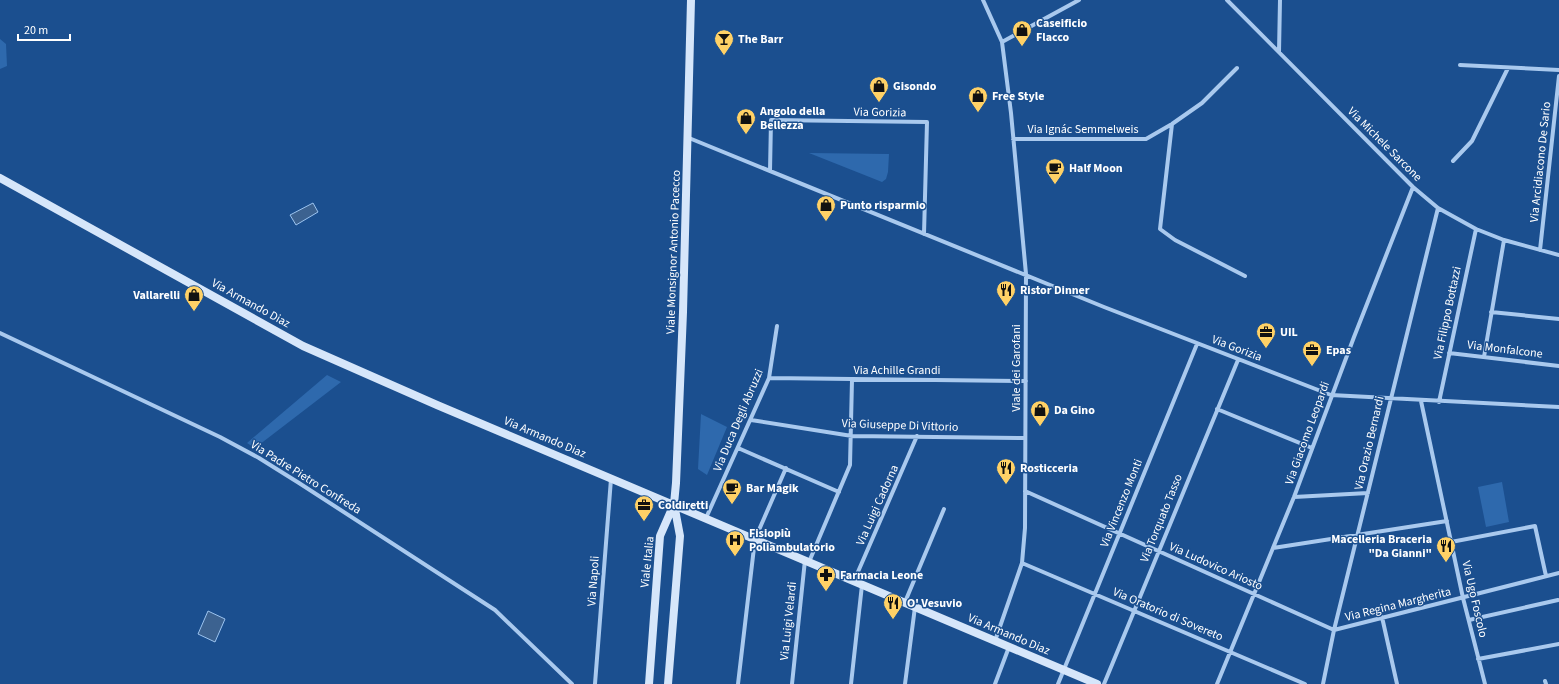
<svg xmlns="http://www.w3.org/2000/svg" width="1559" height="684" viewBox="0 0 1559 684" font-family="'Source Sans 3',sans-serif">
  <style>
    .green { fill: #2e69ad }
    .water { fill: #3c6290; stroke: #9cc4f0 }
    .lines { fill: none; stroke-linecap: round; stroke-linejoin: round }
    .street { stroke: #a9c9ee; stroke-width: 4 }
    .secondary { stroke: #d6e6fa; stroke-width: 8 }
    .labels { text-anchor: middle; stroke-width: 3; stroke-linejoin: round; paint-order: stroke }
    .poi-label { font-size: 12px; font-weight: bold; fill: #fff; stroke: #1b4f8f; text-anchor: start }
    .street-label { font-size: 12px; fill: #fff; stroke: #1b4f8f }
  </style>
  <rect width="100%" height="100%" fill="#1b4f8f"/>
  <!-- green -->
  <path class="green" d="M 0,39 L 6,44 L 7,66 L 0,69 Z
    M 809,153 L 889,154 L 888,172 L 886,179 L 882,182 L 877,180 Z
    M 327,375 L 341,382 L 255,448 L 247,443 Z
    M 701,414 L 727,427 L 707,475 L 698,469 Z
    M 1502,482 L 1509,522 L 1486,527 L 1478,487 Z"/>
  <!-- water -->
  <path class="water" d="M 313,203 L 318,212 L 296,225 L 290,215 Z
    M 208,611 L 225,619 L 215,642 L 198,634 Z"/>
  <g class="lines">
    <!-- street -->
    <path class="street" d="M 983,0 L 1002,42 L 1011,113 L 1026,274 L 1025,528 L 1022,563 L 995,641
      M 1227,0 L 1413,187 L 1438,208 L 1476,229 L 1504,240 L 1559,255
      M 1002,42 L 1079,0
      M 1279,52 L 1280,0
      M 1460,65 L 1559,70
      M 1172,124 L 1160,229 L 1175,240 L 1245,276
      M 689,138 L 1104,307 L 1331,395 L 1559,407
      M 1013,139 L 1146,139 L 1172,124 L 1202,103 L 1237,68
      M 1453,161 L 1472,141 L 1508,68
      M 770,171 L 771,120 L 927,122 L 924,234
      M 1540,250 L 1559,76
      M 1491,312 L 1559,319
      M 0,333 L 220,437 L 259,458 L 299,483 L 495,610 L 572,684
      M 1449,353 L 1559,366
      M 1484,357 L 1504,240
      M 769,378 L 1026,381
      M 1421,401 L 1463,598 L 1485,684
      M 1439,402 L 1476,229
      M 1217,409 L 1312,448
      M 751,420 L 852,436 L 1025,438
      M 738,448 L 839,492
      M 1025,491 L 1334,630 L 1559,573
      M 1294,497 L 1368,493
      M 706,518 L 769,378 L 777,326
      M 1451,542 L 1535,526 L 1546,576
      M 1273,548 L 1447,521
      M 809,562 L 850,465 L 852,380
      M 1022,563 L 1305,684
      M 854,581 L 917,436
      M 905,602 L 944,509
      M 1382,617 L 1397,684
      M 1469,620 L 1558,600
      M 1478,659 L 1559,644
      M 1545,681 L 1546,684
      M 595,684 L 611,479
      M 738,684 L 755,539 L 786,468
      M 792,684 L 805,560
      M 851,684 L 862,585
      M 905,684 L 915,607
      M 995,684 L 1009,647
      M 1058,684 L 1197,344
      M 1104,684 L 1238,360
      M 1217,684 L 1294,497 L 1354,337 L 1413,187
      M 1323,684 L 1334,630 L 1438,208"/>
    <!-- secondary -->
    <path class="secondary" d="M 0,178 L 303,346 L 437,405 L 1097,684
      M 649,684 L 660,536 L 674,504 L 676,483 L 683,312 L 691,0
      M 668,684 L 680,536 L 674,504"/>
  </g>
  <!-- icons -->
  <defs>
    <symbol id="shop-pin" viewBox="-11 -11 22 30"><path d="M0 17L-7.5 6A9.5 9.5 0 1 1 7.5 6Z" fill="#ffd166" stroke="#1b4f8f"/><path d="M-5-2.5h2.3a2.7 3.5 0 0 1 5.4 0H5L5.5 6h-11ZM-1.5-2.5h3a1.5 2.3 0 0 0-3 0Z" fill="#111"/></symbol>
    <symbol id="bar-pin" viewBox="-11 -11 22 30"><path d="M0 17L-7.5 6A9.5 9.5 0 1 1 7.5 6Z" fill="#ffd166" stroke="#1b4f8f"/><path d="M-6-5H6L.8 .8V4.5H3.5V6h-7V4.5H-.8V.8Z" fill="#111"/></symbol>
    <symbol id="cafe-pin" viewBox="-11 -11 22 30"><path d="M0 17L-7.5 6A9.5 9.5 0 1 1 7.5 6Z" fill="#ffd166" stroke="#1b4f8f"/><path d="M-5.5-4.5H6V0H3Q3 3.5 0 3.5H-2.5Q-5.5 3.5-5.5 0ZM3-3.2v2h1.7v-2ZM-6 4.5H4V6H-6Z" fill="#111"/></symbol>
    <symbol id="restaurant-pin" viewBox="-11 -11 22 30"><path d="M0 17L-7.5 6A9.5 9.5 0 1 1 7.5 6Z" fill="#ffd166" stroke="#1b4f8f"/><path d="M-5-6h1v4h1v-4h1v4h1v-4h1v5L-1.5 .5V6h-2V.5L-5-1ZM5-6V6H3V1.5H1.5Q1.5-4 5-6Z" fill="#111"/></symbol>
    <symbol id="office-pin" viewBox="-11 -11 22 30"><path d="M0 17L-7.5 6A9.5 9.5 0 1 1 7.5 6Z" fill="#ffd166" stroke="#1b4f8f"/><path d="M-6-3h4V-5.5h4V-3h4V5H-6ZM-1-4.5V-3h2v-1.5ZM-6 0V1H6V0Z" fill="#111"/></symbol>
    <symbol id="hospital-pin" viewBox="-11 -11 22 30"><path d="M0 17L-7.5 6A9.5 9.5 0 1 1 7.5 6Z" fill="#ffd166" stroke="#1b4f8f"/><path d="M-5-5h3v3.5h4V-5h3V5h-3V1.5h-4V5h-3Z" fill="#111"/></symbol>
    <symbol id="pharmacy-pin" viewBox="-11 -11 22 30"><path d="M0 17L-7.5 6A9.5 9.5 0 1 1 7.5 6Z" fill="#ffd166" stroke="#1b4f8f"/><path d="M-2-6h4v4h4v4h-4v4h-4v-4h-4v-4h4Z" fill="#111"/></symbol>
  </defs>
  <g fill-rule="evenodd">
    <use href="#shop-pin" x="1011" y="19" width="22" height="30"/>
    <use href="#bar-pin" x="713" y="28" width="22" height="30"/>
    <use href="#shop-pin" x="868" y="75" width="22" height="30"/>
    <use href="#shop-pin" x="967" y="85" width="22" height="30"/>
    <use href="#shop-pin" x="735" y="107" width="22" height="30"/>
    <use href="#cafe-pin" x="1044" y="157" width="22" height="30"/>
    <use href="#shop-pin" x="815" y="194" width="22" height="30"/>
    <use href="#restaurant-pin" x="995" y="279" width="22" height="30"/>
    <use href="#shop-pin" x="183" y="284" width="22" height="30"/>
    <use href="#office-pin" x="1255" y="321" width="22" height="30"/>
    <use href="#office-pin" x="1301" y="339" width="22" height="30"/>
    <use href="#shop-pin" x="1029" y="399" width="22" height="30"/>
    <use href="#restaurant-pin" x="995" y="457" width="22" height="30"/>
    <use href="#cafe-pin" x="721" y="477" width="22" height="30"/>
    <use href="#office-pin" x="633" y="494" width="22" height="30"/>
    <use href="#hospital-pin" x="724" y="529" width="22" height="30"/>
    <use href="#restaurant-pin" x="1435" y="535" width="22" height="30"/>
    <use href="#pharmacy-pin" x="815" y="564" width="22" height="30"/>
    <use href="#restaurant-pin" x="882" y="592" width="22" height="30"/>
  </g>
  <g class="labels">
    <!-- poi labels -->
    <g class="poi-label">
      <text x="1036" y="27">Caseificio<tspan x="1036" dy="14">Flacco</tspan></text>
      <text x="738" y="43">The Barr</text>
      <text x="893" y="90">Gisondo</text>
      <text x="992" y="100">Free Style</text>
      <text x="760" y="115">Angolo della<tspan x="760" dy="14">Bellezza</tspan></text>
      <text x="1069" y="172">Half Moon</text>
      <text x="840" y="209">Punto risparmio</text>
      <text x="1020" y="294">Ristor Dinner</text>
      <text x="180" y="299" text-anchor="end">Vallarelli</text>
      <text x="1280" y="336">UIL</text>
      <text x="1326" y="354">Epas</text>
      <text x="1054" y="414">Da Gino</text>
      <text x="1020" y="472">Rosticceria</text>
      <text x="746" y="492">Bar Magik</text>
      <text x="658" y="509">Coldiretti</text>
      <text x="749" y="537">Fisiopiù<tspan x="749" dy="14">Poliambulatorio</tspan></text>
      <text x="1432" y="543" text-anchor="end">Macelleria Braceria<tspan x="1432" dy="14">"Da Gianni"</tspan></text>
      <text x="840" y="579">Farmacia Leone</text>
      <text x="907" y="607">O' Vesuvio</text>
    </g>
    <!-- street labels -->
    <g class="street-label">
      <text transform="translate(880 112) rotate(1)" y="4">Via Gorizia</text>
      <text x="1083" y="133">Via Ignác Semmelweis</text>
      <text transform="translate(1385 144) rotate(45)" y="4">Via Michele Sarcone</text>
      <text transform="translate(1540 162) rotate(-84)" y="4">Via Arcidiacono De Sario</text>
      <text transform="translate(673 252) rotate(-88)" y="4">Viale Monsignor Antonio Pacecco</text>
      <text transform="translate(251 303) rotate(29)" y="4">Via Armando Diaz</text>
      <text transform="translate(1447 313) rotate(-78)" y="4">Via Filippo Bottazzi</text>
      <text transform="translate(1237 348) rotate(21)" y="4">Via Gorizia</text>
      <text transform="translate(1505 349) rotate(7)" y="4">Via Monfalcone</text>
      <text transform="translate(1016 368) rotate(-90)" y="4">Viale dei Garofani</text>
      <text x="897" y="374">Via Achille Grandi</text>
      <text transform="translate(738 420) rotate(-67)" y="4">Via Duca Degli Abruzzi</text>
      <text transform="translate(900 425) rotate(2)" y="4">Via Giuseppe Di Vittorio</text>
      <text transform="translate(1307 433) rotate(-70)" y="4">Via Giacomo Leopardi</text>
      <text transform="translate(545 437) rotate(23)" y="4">Via Armando Diaz</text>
      <text transform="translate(1369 443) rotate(-77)" y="4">Via Orazio Bernardi</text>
      <text transform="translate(306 477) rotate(32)" y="4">Via Padre Pietro Confreda</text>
      <text transform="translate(1121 503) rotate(-68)" y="4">Via Vincenzo Monti</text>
      <text transform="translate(877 505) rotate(-66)" y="4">Via Luigi Cadorna</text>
      <text transform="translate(1161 518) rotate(-68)" y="4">Via Torquato Tasso</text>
      <text transform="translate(647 562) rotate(-84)" y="4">Viale Italia</text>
      <text transform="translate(1216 566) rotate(24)" y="4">Via Ludovico Ariosto</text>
      <text transform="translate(593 581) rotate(-86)" y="4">Via Napoli</text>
      <text transform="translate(1475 599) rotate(77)" y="4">Via Ugo Foscolo</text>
      <text transform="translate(1398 604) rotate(-14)" y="4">Via Regina Margherita</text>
      <text transform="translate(1168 614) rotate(23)" y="4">Via Oratorio di Sovereto</text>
      <text transform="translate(788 621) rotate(-84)" y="4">Via Luigi Velardi</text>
      <text transform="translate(1009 634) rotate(23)" y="4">Via Armando Diaz</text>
    </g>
  </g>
  <!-- scale -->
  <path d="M18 34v6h52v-6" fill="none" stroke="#ffffff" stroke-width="2"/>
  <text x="24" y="34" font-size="12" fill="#ffffff" stroke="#1b4f8f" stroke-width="3" paint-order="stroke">20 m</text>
</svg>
